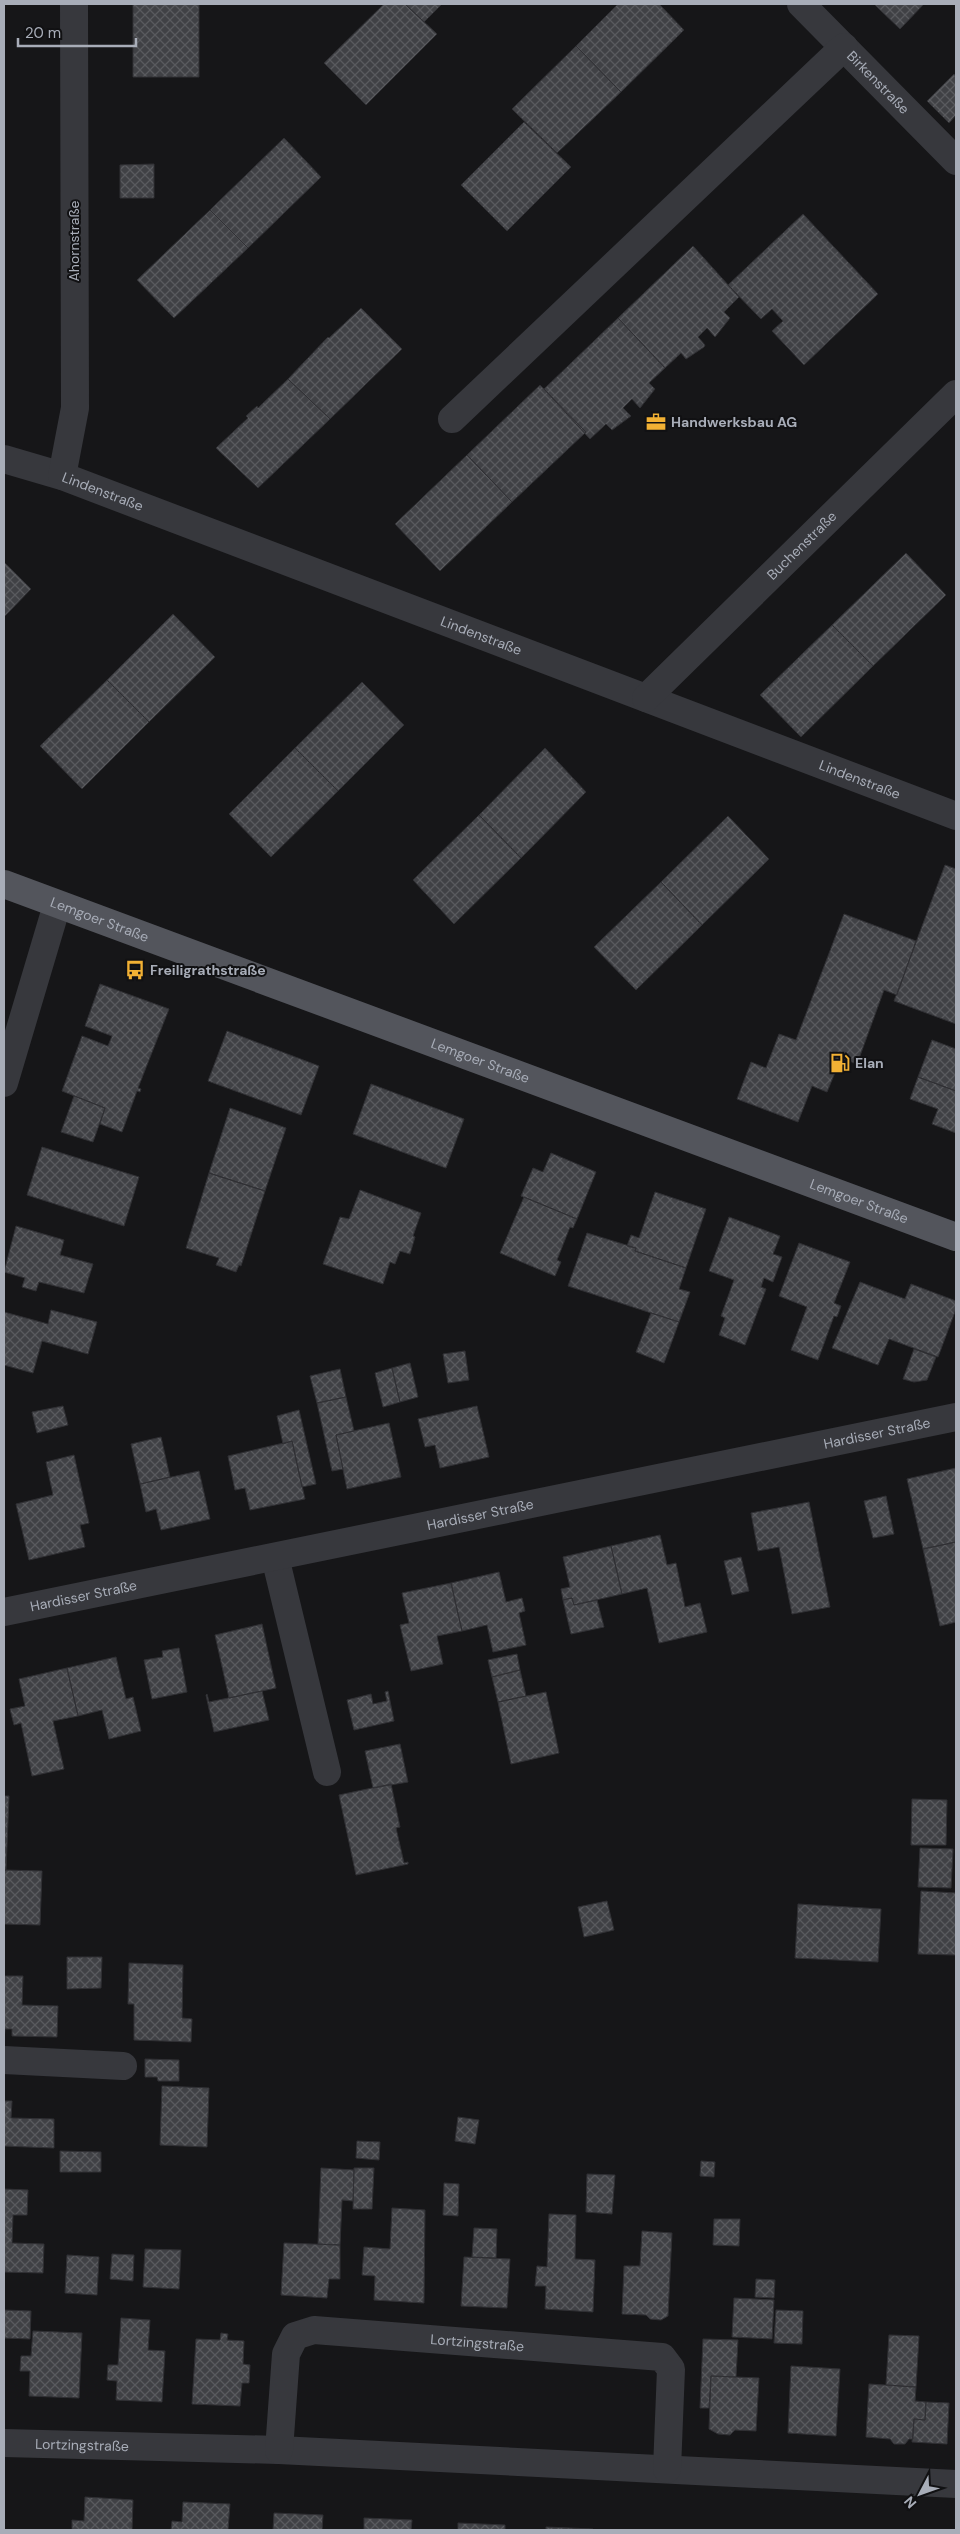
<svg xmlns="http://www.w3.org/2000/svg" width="960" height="2534" viewBox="0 0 960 2534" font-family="'DM Sans',sans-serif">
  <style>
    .building { fill: url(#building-cross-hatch); stroke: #303034 }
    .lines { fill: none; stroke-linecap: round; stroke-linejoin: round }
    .minor { stroke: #37383d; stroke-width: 28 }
    .major { stroke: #53555c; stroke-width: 28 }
    .labels { text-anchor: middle; stroke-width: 4; stroke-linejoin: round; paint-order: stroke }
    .street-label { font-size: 14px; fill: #a8adb8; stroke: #111113 }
    .poi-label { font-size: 14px; font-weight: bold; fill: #a8adb8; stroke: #111113; text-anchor: start }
  </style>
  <defs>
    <pattern id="building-cross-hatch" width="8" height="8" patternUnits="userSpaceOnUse" patternTransform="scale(1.25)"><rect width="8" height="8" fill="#404145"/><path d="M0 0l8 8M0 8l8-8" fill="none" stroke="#595a5e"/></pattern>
  </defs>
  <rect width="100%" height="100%" fill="#161618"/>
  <!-- building -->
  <path class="building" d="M 133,4 L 199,4 L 199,77 L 133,77 Z
    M 384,4 L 405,4 L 437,34 L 366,105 L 324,63 Z
    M 405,4 L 442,4 L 424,22 Z
    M 618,4 L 659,4 L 684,30 L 621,92 L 576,46 Z
    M 874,4 L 924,4 L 900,29 Z
    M 576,46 L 621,92 L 557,153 L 512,109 Z
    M 954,74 L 956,77 L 956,115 L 949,123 L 927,101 Z
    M 524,122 L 571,167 L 507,231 L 461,185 Z
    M 284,138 L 321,177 L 248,248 L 210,210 Z
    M 154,164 L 154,198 L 120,198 L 120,165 Z
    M 210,210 L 248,248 L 174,318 L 137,280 Z
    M 803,214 L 878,294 L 804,365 L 772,331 L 783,321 L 772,309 L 761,319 L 728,285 Z
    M 693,246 L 739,297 L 724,312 L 730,318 L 715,337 L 707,328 L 698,337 L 705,345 L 704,347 L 686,359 L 681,353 L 665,368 L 618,318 Z
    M 361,308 L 402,349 L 330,419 L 288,379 L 328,337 L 329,338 Z
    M 618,318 L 665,368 L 649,383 L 655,389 L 640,408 L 632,399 L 623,408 L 631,416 L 612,430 L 606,424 L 590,439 L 544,389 Z
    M 288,379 L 330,419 L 258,488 L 216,448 L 248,418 L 246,416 L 257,406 L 258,408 Z
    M 540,385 L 586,432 L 512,502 L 467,455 Z
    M 467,455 L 512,502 L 440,571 L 395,524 Z
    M 906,553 L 946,595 L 873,666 L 832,625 Z
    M 4,562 L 31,589 L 4,617 Z
    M 173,614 L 215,657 L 149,722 L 107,680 Z
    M 832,625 L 873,666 L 801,737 L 760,695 Z
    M 107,680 L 149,722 L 82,789 L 40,746 Z
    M 362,682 L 404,725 L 338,791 L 295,748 Z
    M 295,748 L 338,791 L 271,857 L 229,814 Z
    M 545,748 L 586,792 L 521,858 L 479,815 Z
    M 479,815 L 521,858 L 454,924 L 413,880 Z
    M 728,816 L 769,859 L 702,925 L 661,882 Z
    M 945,865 L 956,869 L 956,1024 L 894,1001 Z
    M 661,882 L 702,925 L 636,990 L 594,947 Z
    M 844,914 L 916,941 L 897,995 L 884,990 L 857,1064 L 841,1058 L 827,1092 L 812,1086 L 798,1122 L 737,1099 L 751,1062 L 766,1068 L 779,1034 L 796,1040 Z
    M 100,984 L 169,1009 L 138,1088 L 141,1089 L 140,1092 L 137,1091 L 122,1132 L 100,1124 L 105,1108 L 62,1091 L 82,1036 L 108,1046 L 112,1036 L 85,1026 Z
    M 227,1031 L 319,1066 L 301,1115 L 208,1081 Z
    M 932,1040 L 956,1049 L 956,1091 L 918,1077 Z
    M 918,1077 L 956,1091 L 956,1133 L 932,1124 L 938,1109 L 910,1099 Z
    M 371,1084 L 464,1119 L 446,1168 L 353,1134 Z
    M 74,1096 L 105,1108 L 93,1142 L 61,1132 Z
    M 230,1108 L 286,1128 L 265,1191 L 209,1173 Z
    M 42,1147 L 139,1177 L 124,1226 L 27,1195 Z
    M 551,1153 L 596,1172 L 577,1219 L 521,1196 L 533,1168 L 543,1172 Z
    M 209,1173 L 265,1191 L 241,1266 L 239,1265 L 236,1272 L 216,1265 L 219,1258 L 186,1248 Z
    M 360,1190 L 421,1213 L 413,1236 L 415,1237 L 410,1254 L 400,1251 L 395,1264 L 390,1262 L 383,1284 L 323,1264 L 340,1217 L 349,1219 Z
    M 655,1192 L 706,1209 L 686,1268 L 635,1251 L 636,1248 L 627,1246 L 631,1235 L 639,1238 Z
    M 524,1197 L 577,1219 L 573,1228 L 570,1227 L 557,1260 L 561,1262 L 555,1276 L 500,1253 Z
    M 729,1217 L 780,1236 L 773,1254 L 782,1257 L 773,1282 L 764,1278 L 761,1287 L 766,1289 L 745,1345 L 719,1335 L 725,1318 L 721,1316 L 734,1280 L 709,1271 Z
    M 16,1226 L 64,1240 L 60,1255 L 93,1264 L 84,1293 L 39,1282 L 36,1291 L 22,1287 L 25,1278 L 4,1272 Z
    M 587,1233 L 636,1248 L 635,1251 L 686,1268 L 679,1289 L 690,1292 L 679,1322 L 568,1286 Z
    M 799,1243 L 850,1262 L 834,1303 L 841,1306 L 837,1317 L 834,1316 L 818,1360 L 791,1350 L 807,1307 L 779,1296 Z
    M 860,1282 L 905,1299 L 911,1284 L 956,1301 L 956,1309 L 938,1357 L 889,1339 L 878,1365 L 832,1348 Z
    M 51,1310 L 97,1322 L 88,1354 L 42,1341 L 33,1373 L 4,1365 L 4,1312 L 48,1324 Z
    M 651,1313 L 679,1322 L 664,1363 L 636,1352 Z
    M 914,1349 L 936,1357 L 927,1380 L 914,1382 L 903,1379 Z
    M 465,1351 L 469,1380 L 448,1383 L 443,1354 Z
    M 410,1363 L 418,1397 L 400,1402 L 392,1368 Z
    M 392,1368 L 400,1402 L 383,1407 L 375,1373 Z
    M 340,1369 L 346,1397 L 317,1403 L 310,1376 Z
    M 346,1397 L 354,1431 L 336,1435 L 343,1469 L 332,1471 L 317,1403 Z
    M 63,1406 L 68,1425 L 37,1433 L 32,1412 Z
    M 477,1406 L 489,1457 L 440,1468 L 435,1445 L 425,1447 L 418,1419 Z
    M 299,1410 L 316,1484 L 302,1487 L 292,1441 L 283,1444 L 277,1416 Z
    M 389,1423 L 401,1477 L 347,1489 L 336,1435 Z
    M 161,1437 L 170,1477 L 140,1484 L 131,1444 Z
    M 292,1441 L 305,1499 L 250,1510 L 245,1488 L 235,1490 L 228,1456 Z
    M 74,1455 L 89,1523 L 80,1525 L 85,1547 L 29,1560 L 16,1504 L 53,1495 L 46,1462 Z
    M 956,1468 L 956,1542 L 923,1549 L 907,1479 Z
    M 199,1471 L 210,1519 L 161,1530 L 156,1509 L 146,1512 L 140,1484 Z
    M 886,1496 L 894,1534 L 873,1538 L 864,1501 Z
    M 809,1502 L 830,1607 L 792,1614 L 779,1547 L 758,1551 L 751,1513 Z
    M 660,1535 L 667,1565 L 676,1563 L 685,1607 L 700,1603 L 707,1632 L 659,1643 L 647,1588 L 622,1594 L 611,1546 Z
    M 956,1542 L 956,1622 L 940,1626 L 923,1549 Z
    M 611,1546 L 622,1594 L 574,1605 L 572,1598 L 563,1600 L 561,1589 L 570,1587 L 563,1557 Z
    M 741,1557 L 749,1591 L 732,1595 L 724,1561 Z
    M 499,1572 L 506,1602 L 522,1598 L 525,1611 L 519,1613 L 526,1645 L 493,1652 L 487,1625 L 462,1631 L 451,1583 Z
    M 451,1583 L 462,1631 L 437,1636 L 443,1664 L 411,1671 L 400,1625 L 409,1623 L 402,1593 Z
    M 572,1598 L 574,1605 L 597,1600 L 604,1627 L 571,1634 L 563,1600 Z
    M 262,1624 L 276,1688 L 229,1698 L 215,1635 Z
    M 179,1648 L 187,1692 L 152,1699 L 144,1660 L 163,1657 L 162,1651 Z
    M 517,1654 L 520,1670 L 492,1677 L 488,1660 Z
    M 116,1657 L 126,1699 L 133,1697 L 141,1731 L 109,1739 L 102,1710 L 78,1716 L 67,1668 Z
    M 67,1668 L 78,1716 L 53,1721 L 64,1769 L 32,1776 L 21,1723 L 14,1725 L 10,1709 L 25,1706 L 19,1679 Z
    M 520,1670 L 526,1696 L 498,1702 L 492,1677 Z
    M 262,1691 L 269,1720 L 214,1732 L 206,1695 L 207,1694 L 209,1702 Z
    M 388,1691 L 394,1721 L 354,1730 L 347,1700 L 371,1694 L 373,1704 L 387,1701 L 385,1692 Z
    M 546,1692 L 559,1753 L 511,1764 L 498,1702 Z
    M 400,1744 L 408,1782 L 373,1788 L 365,1751 Z
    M 391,1784 L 400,1827 L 396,1828 L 404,1863 L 408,1862 L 408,1864 L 356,1875 L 339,1795 Z
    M 4,1796 L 9,1796 L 6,1870 L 4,1870 Z
    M 912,1799 L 947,1800 L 946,1845 L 911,1845 Z
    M 920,1848 L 953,1849 L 951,1888 L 918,1887 Z
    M 4,1870 L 42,1871 L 40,1925 L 4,1924 Z
    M 921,1891 L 956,1893 L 956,1955 L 918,1954 Z
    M 607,1901 L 614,1930 L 584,1937 L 578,1907 Z
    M 798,1904 L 881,1909 L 878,1962 L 795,1958 Z
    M 67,1957 L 102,1957 L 101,1988 L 67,1989 Z
    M 129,1963 L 183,1965 L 182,2018 L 192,2019 L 191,2042 L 134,2040 L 134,2004 L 128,2004 Z
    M 4,1976 L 23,1976 L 22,2005 L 58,2006 L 57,2037 L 12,2036 L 12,2029 L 5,2029 L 4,2040 Z
    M 145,2059 L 179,2060 L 179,2081 L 158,2081 L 157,2077 L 145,2077 Z
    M 162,2086 L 209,2088 L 207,2147 L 160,2145 Z
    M 4,2101 L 12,2101 L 11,2118 L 54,2119 L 54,2148 L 4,2146 Z
    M 458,2117 L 479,2120 L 475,2144 L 455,2141 Z
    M 357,2141 L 380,2142 L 379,2160 L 356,2158 Z
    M 60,2151 L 101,2152 L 101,2172 L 60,2172 Z
    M 701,2161 L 715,2162 L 714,2177 L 700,2176 Z
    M 321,2168 L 354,2170 L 353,2201 L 342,2200 L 340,2245 L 318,2244 Z
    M 354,2168 L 374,2168 L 372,2209 L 353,2209 Z
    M 587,2174 L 615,2175 L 612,2214 L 586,2212 Z
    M 444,2183 L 459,2184 L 458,2216 L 443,2215 Z
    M 4,2189 L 28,2190 L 27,2215 L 13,2215 L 12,2243 L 44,2244 L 43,2273 L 4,2272 Z
    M 392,2208 L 425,2210 L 424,2303 L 374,2300 L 375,2276 L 362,2275 L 364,2247 L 390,2249 Z
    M 549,2214 L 576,2215 L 575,2259 L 595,2260 L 593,2312 L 545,2309 L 546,2286 L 535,2286 L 537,2266 L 547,2267 Z
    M 714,2219 L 740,2219 L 739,2246 L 713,2245 Z
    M 474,2228 L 497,2229 L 496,2258 L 472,2257 Z
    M 642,2231 L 672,2233 L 668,2316 L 661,2320 L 650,2319 L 646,2315 L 622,2314 L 624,2266 L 640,2266 Z
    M 284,2243 L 340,2245 L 340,2279 L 329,2279 L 327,2298 L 281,2295 Z
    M 145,2249 L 181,2250 L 179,2289 L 143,2287 Z
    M 112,2254 L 134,2255 L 133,2281 L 110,2279 Z
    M 67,2255 L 99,2257 L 97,2295 L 65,2293 Z
    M 464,2257 L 510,2259 L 507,2308 L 461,2306 Z
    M 756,2279 L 775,2280 L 774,2298 L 755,2297 Z
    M 734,2298 L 774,2300 L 772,2339 L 732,2337 Z
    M 4,2310 L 31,2311 L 30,2339 L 4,2338 Z
    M 776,2310 L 803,2311 L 802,2344 L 774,2343 Z
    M 121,2318 L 150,2320 L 148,2350 L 165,2351 L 162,2402 L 116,2400 L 117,2381 L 107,2380 L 108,2365 L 118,2365 Z
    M 33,2331 L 82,2333 L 79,2398 L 29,2396 L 30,2371 L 20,2371 L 21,2356 L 31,2356 Z
    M 221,2333 L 228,2334 L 227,2340 L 244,2341 L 243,2364 L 250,2365 L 249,2383 L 242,2383 L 240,2406 L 192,2404 L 196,2339 L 220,2340 Z
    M 889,2335 L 919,2336 L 916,2387 L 886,2385 Z
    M 703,2339 L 738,2340 L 736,2377 L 711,2376 L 709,2408 L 700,2408 Z
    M 791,2366 L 840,2369 L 836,2436 L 788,2433 Z
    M 711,2376 L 759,2378 L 756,2431 L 735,2430 L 730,2435 L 718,2434 L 709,2429 Z
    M 869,2384 L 916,2387 L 915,2401 L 926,2402 L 925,2420 L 914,2419 L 913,2439 L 909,2439 L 905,2444 L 894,2444 L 890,2439 L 866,2437 Z
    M 926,2402 L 949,2403 L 947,2444 L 912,2442 L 914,2419 L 925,2420 Z
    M 85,2497 L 133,2500 L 132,2530 L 72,2530 L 72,2520 L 84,2521 Z
    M 183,2502 L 230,2504 L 228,2530 L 171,2530 L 172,2521 L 182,2522 Z
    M 274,2513 L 323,2515 L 322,2530 L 273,2530 Z
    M 364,2518 L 412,2520 L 411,2530 L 364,2530 Z
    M 458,2523 L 505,2525 L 505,2530 L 458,2530 Z
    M 546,2527 L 593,2529 L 593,2530 L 546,2530 Z"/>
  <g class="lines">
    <!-- minor -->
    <g class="minor">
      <path id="s1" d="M 801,4 L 956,161"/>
      <path d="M 452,419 L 844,47"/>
      <path id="s2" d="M 4,459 L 62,476 L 956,816"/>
      <path d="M 62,476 L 75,408 L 74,4"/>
      <path id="s3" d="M 646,698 L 956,394"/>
      <path d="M 4,1083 L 57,905"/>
      <path d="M 275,1557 L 327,1772"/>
      <path id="s4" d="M 4,1612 L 956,1417"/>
      <path d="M 4,2060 L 123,2066"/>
      <path id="s5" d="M 4,2443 L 279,2450 L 956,2484"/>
      <path id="s6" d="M 279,2450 L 286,2354 L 295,2336 L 314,2330 L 662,2357 L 671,2369 L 667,2469"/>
    </g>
    <!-- major -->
    <path class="major" id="s7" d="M 4,884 L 956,1237"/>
  </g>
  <!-- icons -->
  <defs>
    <symbol id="office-bare" viewBox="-9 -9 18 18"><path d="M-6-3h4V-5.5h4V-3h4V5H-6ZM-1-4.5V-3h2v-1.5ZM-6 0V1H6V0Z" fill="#f2b134" stroke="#111113" stroke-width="2.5" paint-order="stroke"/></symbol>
    <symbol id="bus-bare" viewBox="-9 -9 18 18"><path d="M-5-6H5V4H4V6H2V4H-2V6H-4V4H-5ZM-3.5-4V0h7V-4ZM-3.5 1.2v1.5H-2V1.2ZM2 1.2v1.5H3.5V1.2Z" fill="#f2b134" stroke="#111113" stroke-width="2.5" paint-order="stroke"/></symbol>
    <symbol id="fuel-bare" viewBox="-9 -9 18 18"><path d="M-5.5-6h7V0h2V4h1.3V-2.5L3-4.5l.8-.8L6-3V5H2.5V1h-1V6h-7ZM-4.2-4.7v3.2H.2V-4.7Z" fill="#f2b134" stroke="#111113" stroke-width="2.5" paint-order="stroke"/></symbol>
  </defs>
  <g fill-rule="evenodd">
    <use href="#office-bare" x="642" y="408" width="28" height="28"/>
    <use href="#bus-bare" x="121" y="956" width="28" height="28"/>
    <use href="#fuel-bare" x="826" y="1049" width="28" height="28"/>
  </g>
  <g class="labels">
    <!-- street labels -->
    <g class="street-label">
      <text dy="5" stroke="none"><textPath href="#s1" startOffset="110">Birkenstraße</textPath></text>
      <text transform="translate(74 241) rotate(-90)" y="5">Ahornstraße</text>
      <text dy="5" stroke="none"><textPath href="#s2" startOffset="104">Lindenstraße</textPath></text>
      <text dy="5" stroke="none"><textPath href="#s3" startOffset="218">Buchenstraße</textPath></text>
      <text dy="5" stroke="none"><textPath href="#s2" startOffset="509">Lindenstraße</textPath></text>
      <text dy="5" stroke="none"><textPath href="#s2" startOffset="914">Lindenstraße</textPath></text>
      <text dy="5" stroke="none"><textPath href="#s7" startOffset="102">Lemgoer Straße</textPath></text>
      <text dy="5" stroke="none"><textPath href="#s7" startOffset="508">Lemgoer Straße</textPath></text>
      <text dy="5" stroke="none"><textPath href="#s7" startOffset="912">Lemgoer Straße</textPath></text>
      <text dy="5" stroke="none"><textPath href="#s4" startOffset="891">Hardisser Straße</textPath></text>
      <text dy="5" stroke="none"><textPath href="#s4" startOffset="486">Hardisser Straße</textPath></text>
      <text dy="5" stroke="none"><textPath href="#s4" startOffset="81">Hardisser Straße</textPath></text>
      <text dy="5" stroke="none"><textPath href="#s6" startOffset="300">Lortzingstraße</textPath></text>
      <text dy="5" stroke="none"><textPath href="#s5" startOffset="78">Lortzingstraße</textPath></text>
    </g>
    <!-- poi labels -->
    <g class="poi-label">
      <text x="671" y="427">Handwerksbau AG</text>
      <text x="150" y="975">Freiligrathstraße</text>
      <text x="855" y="1068">Elan</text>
    </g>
  </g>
  <!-- border -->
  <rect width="960" height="2534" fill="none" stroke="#a8adb8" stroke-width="10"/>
  <!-- north arrow -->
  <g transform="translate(920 2494) rotate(229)" stroke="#111113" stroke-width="4" paint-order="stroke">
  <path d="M0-4L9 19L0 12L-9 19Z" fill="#a8adb8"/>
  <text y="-8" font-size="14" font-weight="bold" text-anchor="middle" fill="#a8adb8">N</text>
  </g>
  <!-- scale -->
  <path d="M18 38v8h118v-8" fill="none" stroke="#a8adb8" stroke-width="2.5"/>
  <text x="25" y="38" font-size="15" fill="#a8adb8" stroke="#111113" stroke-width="4" paint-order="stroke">20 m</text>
</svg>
